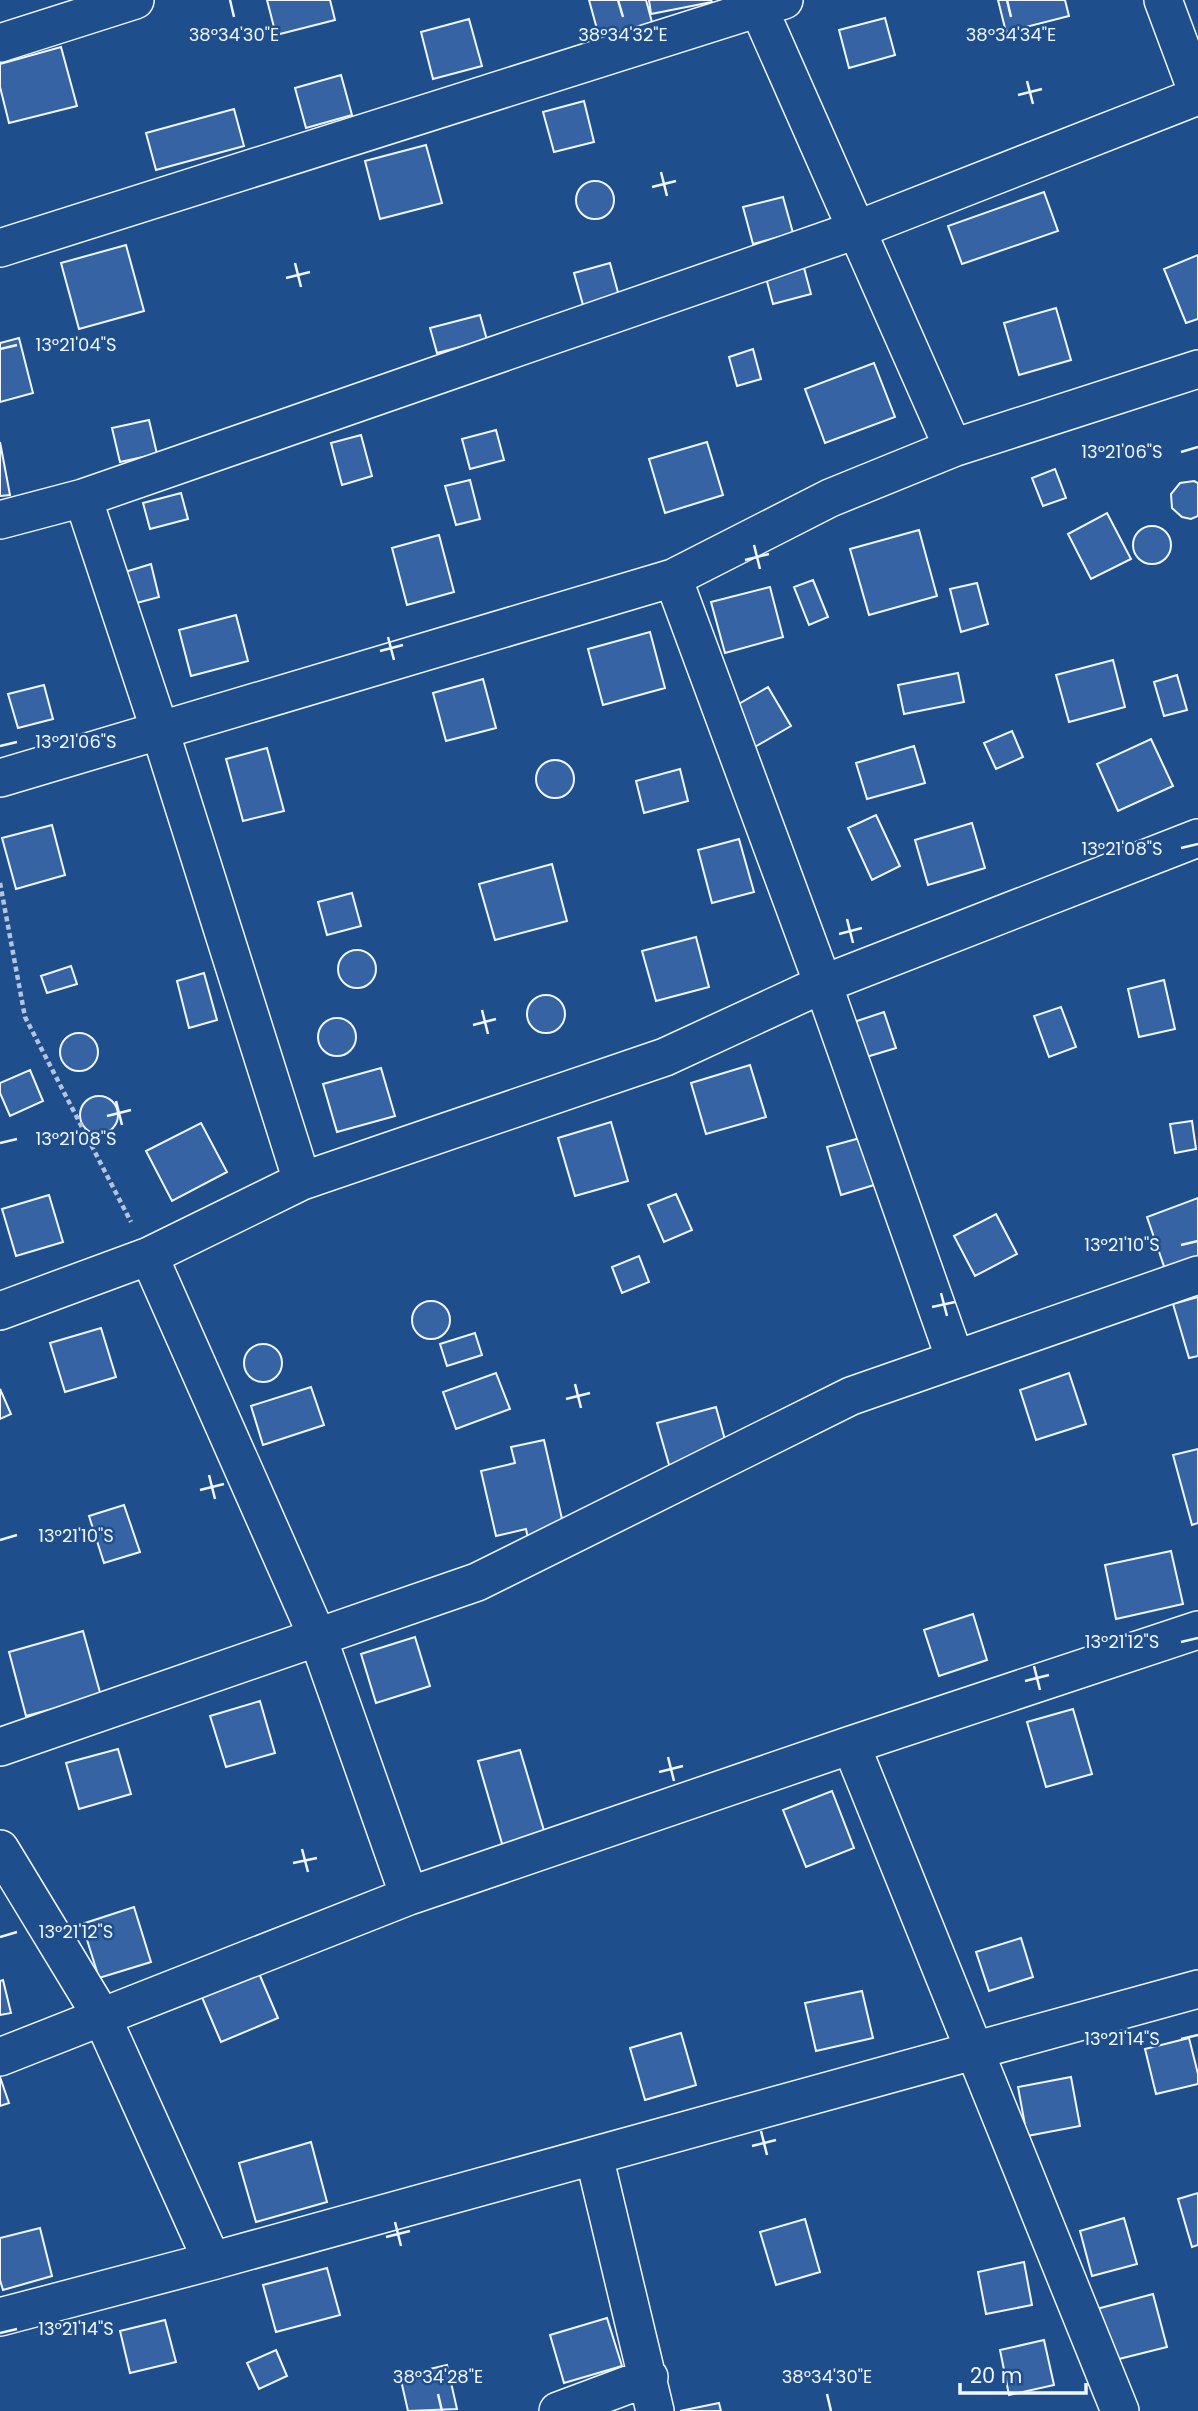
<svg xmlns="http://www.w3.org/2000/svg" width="1198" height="2411" viewBox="0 0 1198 2411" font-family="Poppins,sans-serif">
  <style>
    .building { fill: #3563a3; stroke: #f2f6ff; stroke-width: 2 }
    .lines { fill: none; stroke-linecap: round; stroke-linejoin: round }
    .minor-casing { stroke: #f2f6ff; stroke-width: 40 }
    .path { stroke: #b3c4dc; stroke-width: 4.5; stroke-dasharray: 5 3.5; stroke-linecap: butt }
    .minor { stroke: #1f4e8c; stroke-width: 37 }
    .ticks { fill: none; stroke: #f2f6ff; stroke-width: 2.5 }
    .ticks-label { font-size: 18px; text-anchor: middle; fill: #f2f6ff; stroke: #1f4e8c; stroke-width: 5; stroke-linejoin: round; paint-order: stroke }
  </style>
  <rect width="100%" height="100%" fill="#1f4e8c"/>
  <!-- building -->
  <path class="building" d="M 267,0 L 330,0 L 335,20 L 276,35 Z
    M 589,0 L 646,0 L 653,26 L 600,40 Z
    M 649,0 L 711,0 L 712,2 L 651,14 Z
    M 998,0 L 1065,0 L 1069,16 L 1006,32 Z
    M 885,18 L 895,55 L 849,68 L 839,30 Z
    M 469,19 L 482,66 L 433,79 L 421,32 Z
    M 61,47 L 77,106 L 9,123 L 0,87 L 0,64 Z
    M 341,75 L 352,115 L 306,128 L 295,88 Z
    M 584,101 L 594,142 L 554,152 L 543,112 Z
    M 234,109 L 244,146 L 156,170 L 146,133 Z
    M 426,145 L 442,203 L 380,219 L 365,161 Z
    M576 200a19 19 0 1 1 38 0a19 19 0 1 1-38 0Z
    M 1044,192 L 1058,231 L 962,264 L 948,226 Z
    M 783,197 L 793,233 L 753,244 L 743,207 Z
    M 126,245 L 144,311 L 79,329 L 61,263 Z
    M 1198,255 L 1198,319 L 1186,323 L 1164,269 Z
    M 610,263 L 619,296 L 583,305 L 574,273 Z
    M 803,264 L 811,294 L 773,304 L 765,274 Z
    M 1056,308 L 1071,360 L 1019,375 L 1004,323 Z
    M 480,315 L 487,340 L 437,353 L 430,328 Z
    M 19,338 L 33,393 L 0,402 L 0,343 Z
    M 753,349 L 761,379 L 737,386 L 729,357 Z
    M 874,363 L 895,417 L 825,443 L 805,389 Z
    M 149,420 L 157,454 L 120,462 L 112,428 Z
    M 496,430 L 504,460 L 470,469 L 462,439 Z
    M 361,435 L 372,476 L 342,485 L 331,443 Z
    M 0,442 L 10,495 L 0,496 Z
    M 707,442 L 723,495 L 665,513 L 649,459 Z
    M 1055,469 L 1066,498 L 1043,506 L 1032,478 Z
    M 470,480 L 480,519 L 456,525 L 445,486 Z
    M 1194,481 L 1198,483 L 1198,516 L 1191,519 L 1182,517 L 1172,508 L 1171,494 L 1180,483 Z
    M 181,493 L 188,519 L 150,529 L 143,503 Z
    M 1107,513 L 1131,559 L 1091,579 L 1068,534 Z
    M1133 545a19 19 0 1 1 38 0a19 19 0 1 1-38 0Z
    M 919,530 L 937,596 L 869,615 L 850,549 Z
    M 439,535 L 454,592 L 407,605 L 392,548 Z
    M 151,564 L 159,597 L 133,604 L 125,572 Z
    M 813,580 L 828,617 L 809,625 L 794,587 Z
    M 977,583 L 988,624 L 961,632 L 950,589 Z
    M 770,587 L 783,637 L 725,653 L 711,602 Z
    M 236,615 L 248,661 L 191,676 L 179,630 Z
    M 650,632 L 665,688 L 603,705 L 588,649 Z
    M 1113,660 L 1125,707 L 1069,722 L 1056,675 Z
    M 958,673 L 964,702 L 904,714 L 898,685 Z
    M 1177,675 L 1187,710 L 1164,716 L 1154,682 Z
    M 483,679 L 496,728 L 446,741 L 433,693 Z
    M 44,685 L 53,719 L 18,728 L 8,694 Z
    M 768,687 L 791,726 L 753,748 L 730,709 Z
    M 1012,731 L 1023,757 L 996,769 L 984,743 Z
    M 1151,739 L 1173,786 L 1118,811 L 1097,764 Z
    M 914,746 L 925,783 L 867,799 L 856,763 Z
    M 267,748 L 284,811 L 243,821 L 226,759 Z
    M536 779a19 19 0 1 1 38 0a19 19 0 1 1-38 0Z
    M 680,769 L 688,801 L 644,813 L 636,781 Z
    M 876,815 L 900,866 L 872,880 L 848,828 Z
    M 972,823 L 985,868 L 928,885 L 915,840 Z
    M 52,825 L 65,875 L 16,889 L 2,838 Z
    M 739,839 L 754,892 L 712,903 L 698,850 Z
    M 552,864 L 567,921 L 495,940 L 479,884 Z
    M 352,893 L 361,926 L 327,935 L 318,902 Z
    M 696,937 L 709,987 L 656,1001 L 642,951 Z
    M338 969a19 19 0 1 1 38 0a19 19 0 1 1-38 0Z
    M 71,966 L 77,984 L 47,993 L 41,976 Z
    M 204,973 L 217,1020 L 189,1028 L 177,981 Z
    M 1164,980 L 1175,1029 L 1139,1037 L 1128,989 Z
    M527 1014a19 19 0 1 1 38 0a19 19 0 1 1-38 0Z
    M 1061,1007 L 1076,1047 L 1049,1057 L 1034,1016 Z
    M 884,1012 L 896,1048 L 863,1058 L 851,1023 Z
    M318 1037a19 19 0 1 1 38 0a19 19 0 1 1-38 0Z
    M60 1052a19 19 0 1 1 38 0a19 19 0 1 1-38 0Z
    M 750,1065 L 766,1117 L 706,1134 L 691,1083 Z
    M 381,1068 L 395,1116 L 337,1132 L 323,1084 Z
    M 30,1070 L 43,1101 L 10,1116 L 0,1093 L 0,1083 Z
    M80 1115a19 19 0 1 1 38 0a19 19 0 1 1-38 0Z
    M 1192,1121 L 1196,1149 L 1175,1153 L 1170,1124 Z
    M 611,1122 L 628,1181 L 575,1196 L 558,1138 Z
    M 201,1123 L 227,1172 L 172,1201 L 146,1151 Z
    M 860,1138 L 874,1185 L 841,1195 L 827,1147 Z
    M 676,1194 L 692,1230 L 664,1242 L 648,1205 Z
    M 49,1195 L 63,1242 L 16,1256 L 2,1209 Z
    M 1198,1198 L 1198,1263 L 1167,1275 L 1147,1217 Z
    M 996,1214 L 1017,1254 L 975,1276 L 954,1236 Z
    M 639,1256 L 649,1282 L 622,1293 L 612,1267 Z
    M 1198,1297 L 1198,1356 L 1189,1358 L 1173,1304 Z
    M412 1320a19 19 0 1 1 38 0a19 19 0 1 1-38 0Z
    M 101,1328 L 116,1377 L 65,1392 L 50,1343 Z
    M 475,1333 L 482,1355 L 447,1366 L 440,1344 Z
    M244 1363a19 19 0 1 1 38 0a19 19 0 1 1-38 0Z
    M 496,1373 L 510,1409 L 456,1429 L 443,1392 Z
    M 1069,1373 L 1086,1424 L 1036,1440 L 1020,1390 Z
    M 311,1387 L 324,1425 L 263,1445 L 251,1406 Z
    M 0,1389 L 11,1414 L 0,1419 Z
    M 716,1407 L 730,1458 L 672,1475 L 657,1423 Z
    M 544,1440 L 570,1554 L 533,1563 L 526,1529 L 496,1536 L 481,1471 L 515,1463 L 511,1447 Z
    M 1198,1449 L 1198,1523 L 1192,1525 L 1173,1455 Z
    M 124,1505 L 140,1552 L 104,1563 L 89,1516 Z
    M 1171,1551 L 1183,1604 L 1116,1619 L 1105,1565 Z
    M 973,1614 L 987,1660 L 939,1676 L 924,1630 Z
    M 83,1631 L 101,1696 L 26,1716 L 9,1652 Z
    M 415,1637 L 430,1686 L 376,1703 L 361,1654 Z
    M 260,1701 L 275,1753 L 226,1767 L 210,1716 Z
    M 1073,1709 L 1092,1774 L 1046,1787 L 1027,1722 Z
    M 118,1749 L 131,1794 L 79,1809 L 66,1763 Z
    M 520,1750 L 545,1834 L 503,1847 L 478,1761 Z
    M 832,1791 L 854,1848 L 806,1867 L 783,1810 Z
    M 134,1907 L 151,1962 L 99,1978 L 82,1924 Z
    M 1021,1938 L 1033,1977 L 989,1991 L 976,1952 Z
    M 258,1971 L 278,2018 L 221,2042 L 201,1995 Z
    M 3,1980 L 11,2013 L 0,2015 L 0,1981 Z
    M 862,1991 L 873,2038 L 816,2051 L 805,2003 Z
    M 681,2033 L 696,2085 L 645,2100 L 630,2048 Z
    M 1189,2038 L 1198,2074 L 1198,2084 L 1156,2094 L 1145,2049 Z
    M 0,2077 L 9,2103 L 0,2106 Z
    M 1071,2077 L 1080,2126 L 1027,2136 L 1018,2087 Z
    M 311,2142 L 327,2202 L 256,2222 L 239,2163 Z
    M 1198,2193 L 1198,2245 L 1192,2247 L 1178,2199 Z
    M 1124,2218 L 1137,2264 L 1092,2276 L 1080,2231 Z
    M 805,2219 L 820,2272 L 776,2285 L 760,2232 Z
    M 40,2228 L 52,2276 L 3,2290 L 0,2280 L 0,2238 Z
    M 1024,2262 L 1032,2305 L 986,2314 L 978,2272 Z
    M 327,2268 L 340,2315 L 276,2332 L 263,2285 Z
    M 1153,2294 L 1167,2347 L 1107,2362 L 1093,2310 Z
    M 607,2318 L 622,2366 L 564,2383 L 550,2335 Z
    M 165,2320 L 176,2362 L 130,2373 L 120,2331 Z
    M 1044,2340 L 1054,2385 L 1009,2395 L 1000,2350 Z
    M 276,2350 L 287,2376 L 259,2389 L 247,2363 Z
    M 447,2365 L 457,2409 L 408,2411 L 400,2376 Z
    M 719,2403 L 721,2411 L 680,2411 Z"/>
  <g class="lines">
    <defs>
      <path id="minor" d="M 755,0 L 953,448
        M 1163,0 L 1198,94
        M 0,43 L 135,0
        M 0,248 L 784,0
        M 83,498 L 160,731 L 302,1181
        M 0,520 L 83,498 L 856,230 L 1198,96
        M 673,578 L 823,984 L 955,1359
        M 0,778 L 673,578 L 830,498 L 953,448 L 1198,369
        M 149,1256 L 318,1638 L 409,1896
        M 0,1311 L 149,1256 L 302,1181 L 665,1057 L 823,984 L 1198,838
        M 851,1745 L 1120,2411
        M 0,1747 L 477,1582 L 851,1396 L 1198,1275
        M 0,1849 L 102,2017 L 212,2261
        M 0,2057 L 409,1896 L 851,1745 L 1198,1630
        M 594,2156 L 655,2411
        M 0,2317 L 212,2261 L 1198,1989
        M 558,2411 L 649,2377"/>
    </defs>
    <!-- minor casing -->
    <use href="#minor" class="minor-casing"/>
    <!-- path -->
    <path class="path" d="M 0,883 L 25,1017 L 131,1222"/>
    <!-- minor -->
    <use href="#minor" class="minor"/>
  </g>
  <!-- ticks -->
  <path class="ticks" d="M 230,0 L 234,17M 618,0 L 623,17M 1007,0 L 1011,17M 1027,81 L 1033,104M 1018,95 L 1042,89M 661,172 L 667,196M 652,187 L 676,181M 295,263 L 301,287M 286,278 L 310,272M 0,349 L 17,345M 1181,452 L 1198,447M 754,545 L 760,569M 745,560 L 769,554M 388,637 L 394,660M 380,651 L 403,645M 0,746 L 17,742M 1181,848 L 1198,844M 847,919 L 853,943M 839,934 L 862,928M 482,1010 L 488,1034M 473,1025 L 496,1019M 116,1101 L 122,1125M 107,1116 L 131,1110M 0,1143 L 17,1139M 1181,1245 L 1198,1241M 941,1293 L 947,1316M 932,1307 L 955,1302M 575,1384 L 581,1408M 566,1399 L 590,1393M 209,1475 L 215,1499M 200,1490 L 224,1484M 0,1540 L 17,1535M 1181,1642 L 1198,1638M 1034,1666 L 1040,1690M 1025,1681 L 1049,1675M 668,1757 L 674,1781M 659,1772 L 683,1766M 302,1849 L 308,1872M 293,1863 L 317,1858M 0,1937 L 17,1932M 1181,2039 L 1198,2035M 761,2131 L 767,2155M 752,2146 L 776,2140M 395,2222 L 401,2246M 386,2237 L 410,2231M 0,2333 L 17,2329M 438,2394 L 442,2411M 827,2394 L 831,2411"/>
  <g class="ticks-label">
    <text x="623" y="41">38°34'32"E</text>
    <text x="1011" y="41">38°34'34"E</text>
    <text x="234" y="41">38°34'30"E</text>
    <text x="76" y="351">13°21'04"S</text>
    <text x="1122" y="458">13°21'06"S</text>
    <text x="76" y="748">13°21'06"S</text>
    <text x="1122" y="855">13°21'08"S</text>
    <text x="76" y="1145">13°21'08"S</text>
    <text x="1122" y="1251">13°21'10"S</text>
    <text x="76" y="1542">13°21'10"S</text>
    <text x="1122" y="1648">13°21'12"S</text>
    <text x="76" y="1938">13°21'12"S</text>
    <text x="1122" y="2045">13°21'14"S</text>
    <text x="76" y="2335">13°21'14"S</text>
    <text x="438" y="2383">38°34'28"E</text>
    <text x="827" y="2383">38°34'30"E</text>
  </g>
  <!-- scale -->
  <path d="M960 2383v10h126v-10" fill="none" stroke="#f2f6ff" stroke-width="3.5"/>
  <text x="970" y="2383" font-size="21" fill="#f2f6ff" stroke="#1f4e8c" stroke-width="5" paint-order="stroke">20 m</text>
</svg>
